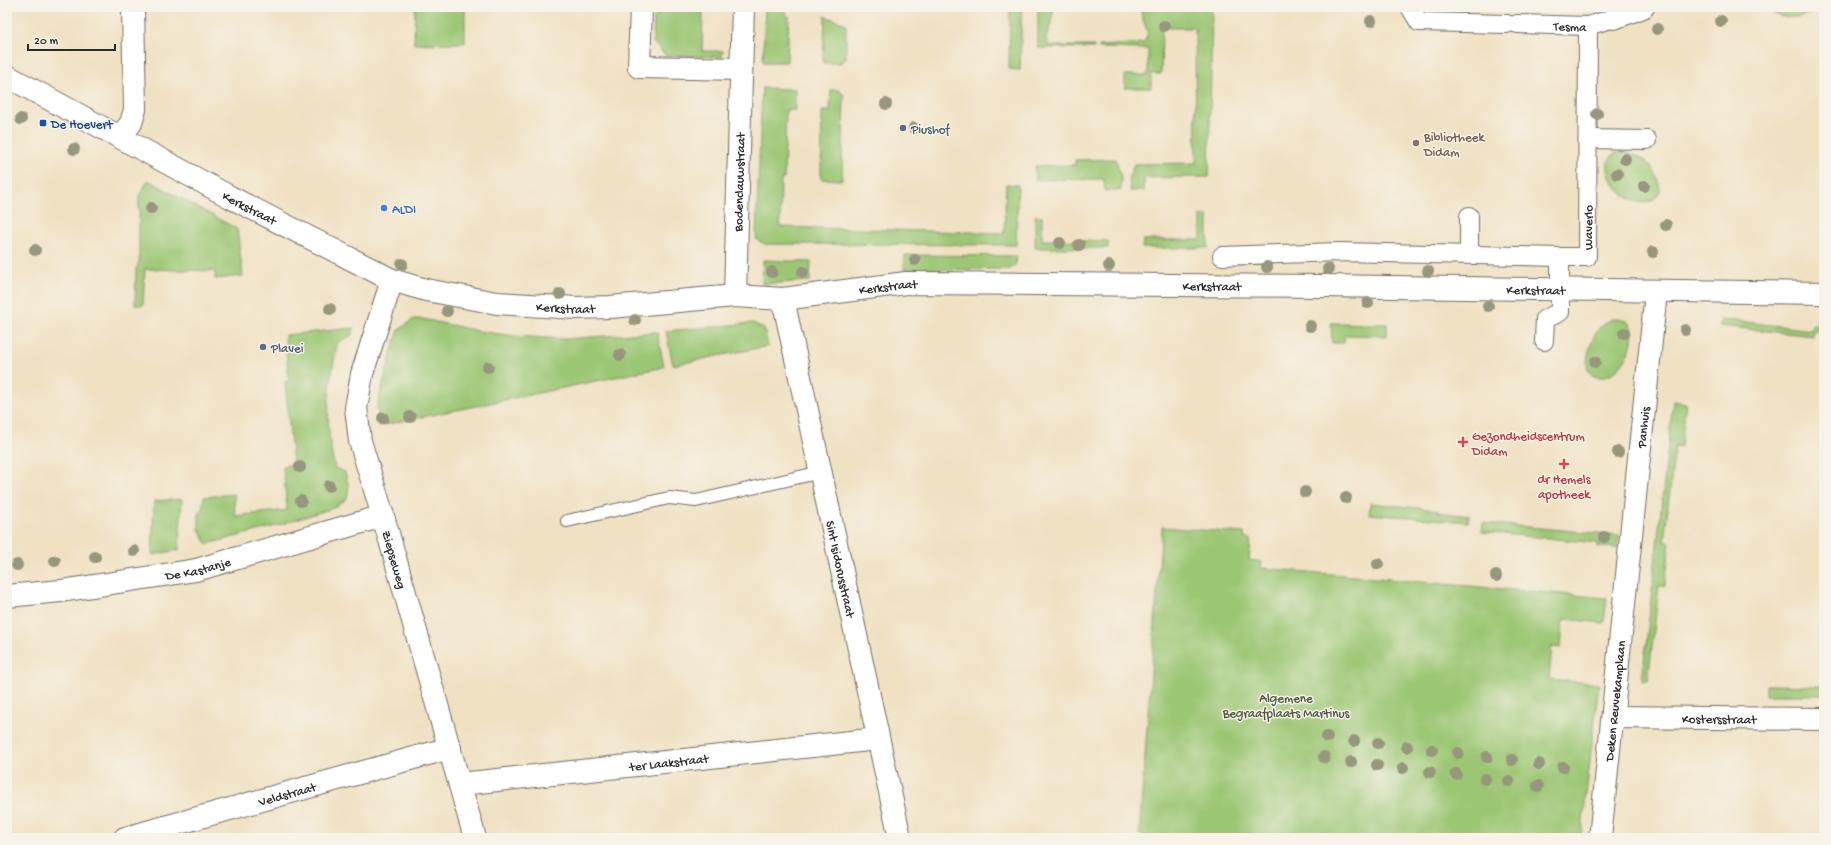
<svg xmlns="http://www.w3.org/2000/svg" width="1831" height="845" viewBox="0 0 1831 845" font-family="'Gochi Hand',sans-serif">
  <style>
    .green { fill: #9bc673; stroke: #63784f }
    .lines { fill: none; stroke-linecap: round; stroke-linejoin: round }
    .service-casing { stroke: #706b60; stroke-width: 14 }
    .pedestrian-casing { stroke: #706b60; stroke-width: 20 }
    .minor-casing { stroke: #706b60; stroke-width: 24 }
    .tertiary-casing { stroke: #706b60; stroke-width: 24 }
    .service { stroke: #fff; stroke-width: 12 }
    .pedestrian { stroke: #fff; stroke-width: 18 }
    .minor { stroke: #fff; stroke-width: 22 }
    .tertiary { stroke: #fff; stroke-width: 22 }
    .tree { fill: #96977c }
    .transit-dot { fill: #1a4fb4; stroke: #f7f3e8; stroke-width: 1.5 }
    .service-dot { fill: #5c6f8a; stroke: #f7f3e8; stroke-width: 1.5 }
    .education-dot { fill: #8d6e63; stroke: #f7f3e8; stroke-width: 1.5 }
    .shop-dot { fill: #3f7fe0; stroke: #f7f3e8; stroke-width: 1.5 }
    .health-dot { fill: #e0444e; stroke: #f7f3e8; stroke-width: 1.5 }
    .labels { text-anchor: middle; stroke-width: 3; stroke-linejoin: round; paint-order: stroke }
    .street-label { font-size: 13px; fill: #2b2b2b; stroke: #f7f3e8 }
    .transit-label { font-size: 13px; fill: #164399; stroke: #f7f3e8; text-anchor: start }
    .service-label { font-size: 13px; fill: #4e5e75; stroke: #f7f3e8; text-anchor: start }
    .education-label { font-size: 13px; fill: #785e54; stroke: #f7f3e8; text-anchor: start }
    .shop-label { font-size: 13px; fill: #366cbe; stroke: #f7f3e8; text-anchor: start }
    .health-label { font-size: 13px; fill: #be3a42; stroke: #f7f3e8; text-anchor: start }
    .park-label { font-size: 13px; fill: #4d5a41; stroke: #f7f3e8 }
  </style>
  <rect width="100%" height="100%" fill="#f7f3e8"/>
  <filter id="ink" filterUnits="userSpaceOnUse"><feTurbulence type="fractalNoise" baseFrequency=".025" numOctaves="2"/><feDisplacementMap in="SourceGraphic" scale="8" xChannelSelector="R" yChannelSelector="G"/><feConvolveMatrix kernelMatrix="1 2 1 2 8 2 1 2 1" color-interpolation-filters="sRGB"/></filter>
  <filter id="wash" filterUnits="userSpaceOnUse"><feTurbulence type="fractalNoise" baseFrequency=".012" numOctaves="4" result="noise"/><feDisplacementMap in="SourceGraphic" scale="16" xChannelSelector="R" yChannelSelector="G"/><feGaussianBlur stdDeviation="0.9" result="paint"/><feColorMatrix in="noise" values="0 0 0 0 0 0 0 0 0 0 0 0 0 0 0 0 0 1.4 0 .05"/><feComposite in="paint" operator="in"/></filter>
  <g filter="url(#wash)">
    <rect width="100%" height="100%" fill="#f0e1c3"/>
    <!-- green -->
    <path class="green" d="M 415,7 L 465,7 L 465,43 L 414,44 Z
      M 663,7 L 703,7 L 702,51 L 723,51 L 722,57 L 665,55 L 653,42 L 654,18 Z
      M 765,7 L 786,7 L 786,16 L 789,16 L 787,62 L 763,62 Z
      M 1010,7 L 1022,7 L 1020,70 L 1009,69 Z
      M 1038,7 L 1054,7 L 1051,24 L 1046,38 L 1049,46 L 1094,46 L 1094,48 L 1038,48 Z
      M 1140,7 L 1212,7 L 1209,177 L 1144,178 L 1144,191 L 1130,191 L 1129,177 L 1134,164 L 1196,163 L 1195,28 L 1162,28 L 1161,74 L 1151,74 L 1151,88 L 1125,88 L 1125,75 L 1148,75 L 1148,49 L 1099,48 L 1099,46 L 1144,43 L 1148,33 L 1142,17 Z
      M 1767,7 L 1820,7 C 1807,19 1777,23 1767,7 Z
      M 825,16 L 846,24 L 846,58 L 840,63 L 823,63 Z
      M 762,88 L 795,89 L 795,110 L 786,110 L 784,179 L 781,179 L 780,227 L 1004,233 L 1006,184 L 1018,185 L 1016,245 L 765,244 L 757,240 L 756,235 Z
      M 831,90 L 839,90 L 844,95 L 842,180 L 821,179 L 822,111 L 830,111 Z
      M 1621,152 C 1643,154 1659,169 1660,192 C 1645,220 1603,187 1608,161 L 1614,154 Z
      M 1116,159 L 1121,177 L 1121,190 L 1105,191 L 1104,179 L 1035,180 L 1035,166 L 1075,165 L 1075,160 Z
      M 148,180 L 237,229 L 243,276 L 215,279 L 215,271 L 145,269 L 143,305 L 135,305 L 136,269 L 139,262 L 139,196 Z
      M 1035,216 L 1042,216 L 1042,240 L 1108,241 L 1108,248 L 1035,248 Z
      M 1201,216 L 1208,216 L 1208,248 L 1142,248 L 1143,240 L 1201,240 Z
      M 905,255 L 1017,256 L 1016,264 L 1011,269 L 904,270 Z
      M 763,260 L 811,262 L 810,281 L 762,284 Z
      M 1616,318 C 1649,318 1627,378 1599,377 C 1576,376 1592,336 1600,327 C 1605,322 1609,320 1616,318 Z
      M 414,319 L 423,319 L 478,331 L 515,336 L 565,339 L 657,332 L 664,367 L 379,426 L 377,408 L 380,394 L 394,344 L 399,330 Z
      M 1721,319 L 1812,330 L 1813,324 L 1824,325 L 1824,332 L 1814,331 L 1813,336 L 1720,326 Z
      M 753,323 L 764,329 L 768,346 L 673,365 L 666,331 Z
      M 1331,323 L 1387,324 L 1387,336 L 1345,335 L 1344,343 L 1332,343 Z
      M 354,328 L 352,335 L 338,342 C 328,384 324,426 335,468 L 345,472 L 349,487 L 347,499 L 333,508 L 273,527 L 207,544 L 199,529 L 199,511 L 202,510 L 204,497 L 234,494 L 235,516 L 287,510 L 283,466 L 293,464 L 285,382 L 289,381 L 285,335 Z
      M 1673,401 L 1686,403 L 1681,447 L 1675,446 L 1664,541 L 1670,542 L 1665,586 L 1659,586 L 1648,681 L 1642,681 Z
      M 182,499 L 179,550 L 152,555 L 154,501 Z
      M 1370,503 L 1438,510 L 1438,512 L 1469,516 L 1468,522 L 1369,514 Z
      M 1483,523 L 1619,535 L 1617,548 L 1598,547 L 1598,543 L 1482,532 Z
      M 1162,527 L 1244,533 L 1244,538 L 1251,539 L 1249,560 L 1262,562 L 1261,568 L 1607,598 L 1604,623 L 1563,619 L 1561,648 L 1552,647 L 1549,679 L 1599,684 L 1581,838 L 1164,838 L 1139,835 Z
      M 1766,685 L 1824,686 L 1824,695 L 1766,695 Z"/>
  </g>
  <g filter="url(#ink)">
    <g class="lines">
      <defs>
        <path id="service" d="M 567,521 L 669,498 L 696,501 L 821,472"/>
        <g id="pedestrian">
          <path d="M 1410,7 L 1419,22 L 1507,24"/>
          <path id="s1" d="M 1517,24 L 1588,26 L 1614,18"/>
          <path d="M 1588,139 L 1647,140"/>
          <path d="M 1469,254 L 1469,216"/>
          <path d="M 1222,256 L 1339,252 L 1560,257"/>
          <path id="s2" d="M 1544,341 L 1545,319 L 1560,312 L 1560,257 L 1587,257 L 1588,26"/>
        </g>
        <g id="minor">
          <path d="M 641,7 L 639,67 L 741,69"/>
          <path d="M 1614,18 L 1643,7"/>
          <path d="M 121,136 L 131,123 L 135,110 L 133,7"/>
          <path id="s3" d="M 392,280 L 362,374 L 356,408 L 360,441 L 383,516 L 475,838"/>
          <path id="s4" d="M 735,296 L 743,7"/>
          <path id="s5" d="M 783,299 L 900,838"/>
          <path id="s6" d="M 7,596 L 61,591 L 196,570 L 383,516"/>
          <path id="s7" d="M 1613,717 L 1824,719"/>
          <path id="s8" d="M 460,784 L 878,739"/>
          <path id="s9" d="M 125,838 L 450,748"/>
          <path id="s10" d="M 1600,838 L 1656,292"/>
        </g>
        <g id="tertiary">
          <path id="s11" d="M 7,76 L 230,197 L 392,280 L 426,290 L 497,303 L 576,308 L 610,307 L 735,296 L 783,299 L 906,283 L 1322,286 L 1824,293"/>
        </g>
      </defs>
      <!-- service casing -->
      <use href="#service" class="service-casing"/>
      <!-- pedestrian casing -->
      <use href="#pedestrian" class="pedestrian-casing"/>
      <!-- minor casing -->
      <use href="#minor" class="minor-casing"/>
      <!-- tertiary casing -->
      <use href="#tertiary" class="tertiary-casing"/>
      <!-- service -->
      <use href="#service" class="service"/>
      <!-- pedestrian -->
      <use href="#pedestrian" class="pedestrian"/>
      <!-- minor -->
      <use href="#minor" class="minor"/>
      <!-- tertiary -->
      <use href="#tertiary" class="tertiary"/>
    </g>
    <!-- trees -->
    <g class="tree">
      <circle cx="1371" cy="21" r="6"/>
      <circle cx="1721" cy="21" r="6"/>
      <circle cx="1164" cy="26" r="6"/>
      <circle cx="1657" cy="29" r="6"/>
      <circle cx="886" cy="104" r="6"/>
      <circle cx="1597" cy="114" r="6"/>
      <circle cx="21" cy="119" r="6"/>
      <circle cx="914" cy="128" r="6"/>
      <circle cx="74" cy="149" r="6"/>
      <circle cx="1625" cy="159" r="6"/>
      <circle cx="1617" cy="174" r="6"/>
      <circle cx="1644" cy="186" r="6"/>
      <circle cx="151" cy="208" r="6"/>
      <circle cx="1666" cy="225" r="6"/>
      <circle cx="1060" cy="243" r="6"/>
      <circle cx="1079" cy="245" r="6"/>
      <circle cx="35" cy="250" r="6"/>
      <circle cx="1653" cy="252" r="6"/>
      <circle cx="915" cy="260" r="6"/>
      <circle cx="402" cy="264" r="6"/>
      <circle cx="1109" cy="266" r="6"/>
      <circle cx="1267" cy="267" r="6"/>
      <circle cx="1328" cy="269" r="6"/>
      <circle cx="1428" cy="271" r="6"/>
      <circle cx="772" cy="272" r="6"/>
      <circle cx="803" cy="272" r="6"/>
      <circle cx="560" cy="294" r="6"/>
      <circle cx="1368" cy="303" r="6"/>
      <circle cx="1488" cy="306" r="6"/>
      <circle cx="330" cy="309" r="6"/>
      <circle cx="447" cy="311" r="6"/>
      <circle cx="635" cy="320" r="6"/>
      <circle cx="1310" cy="326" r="6"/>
      <circle cx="1685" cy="330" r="6"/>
      <circle cx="1624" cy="333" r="6"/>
      <circle cx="620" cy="355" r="6"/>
      <circle cx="1595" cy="362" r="6"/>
      <circle cx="488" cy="367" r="6"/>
      <circle cx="410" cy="417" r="6"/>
      <circle cx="383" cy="418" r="6"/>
      <circle cx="1618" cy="452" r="6"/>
      <circle cx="300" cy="467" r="6"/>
      <circle cx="329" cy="486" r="6"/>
      <circle cx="1305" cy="492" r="6"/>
      <circle cx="1346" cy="498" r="6"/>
      <circle cx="301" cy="501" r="6"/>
      <circle cx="1604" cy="537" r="6"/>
      <circle cx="134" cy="551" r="6"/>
      <circle cx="95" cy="557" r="6"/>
      <circle cx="55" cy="561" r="6"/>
      <circle cx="1378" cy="564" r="6"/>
      <circle cx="17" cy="565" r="6"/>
      <circle cx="1496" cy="576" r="6"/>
      <circle cx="1327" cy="737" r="6"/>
      <circle cx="1354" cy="741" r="6"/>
      <circle cx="1378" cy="743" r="6"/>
      <circle cx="1407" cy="747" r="6"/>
      <circle cx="1432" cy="750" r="6"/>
      <circle cx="1458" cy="753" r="6"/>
      <circle cx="1324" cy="757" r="6"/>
      <circle cx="1487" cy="757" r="6"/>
      <circle cx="1512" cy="760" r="6"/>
      <circle cx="1351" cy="762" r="6"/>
      <circle cx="1539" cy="764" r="6"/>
      <circle cx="1377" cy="765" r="6"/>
      <circle cx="1563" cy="767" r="6"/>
      <circle cx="1403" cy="768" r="6"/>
      <circle cx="1430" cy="772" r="6"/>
      <circle cx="1456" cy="774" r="6"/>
      <circle cx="1485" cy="779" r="6"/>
      <circle cx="1509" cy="781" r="6"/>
      <circle cx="1538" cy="786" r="6"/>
    </g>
  </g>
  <!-- markers -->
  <rect class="transit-dot" x="39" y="119" width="8" height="8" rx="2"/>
  <g class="service-dot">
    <circle cx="903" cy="128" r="4"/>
    <circle cx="263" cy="347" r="4"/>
  </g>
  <circle class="education-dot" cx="1416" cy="143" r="4"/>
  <circle class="shop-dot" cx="384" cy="208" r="4"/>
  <g class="health-dot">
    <path d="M1461 436h4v4h4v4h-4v4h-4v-4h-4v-4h4z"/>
    <path d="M1562 458h4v4h4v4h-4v4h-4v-4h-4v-4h4z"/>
  </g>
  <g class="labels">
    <!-- street labels -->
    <g class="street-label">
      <text dy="5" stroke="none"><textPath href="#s1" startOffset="53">Tesma</textPath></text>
      <text dy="5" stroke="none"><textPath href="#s4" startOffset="114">Bodenclauwstraat</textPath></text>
      <text dy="5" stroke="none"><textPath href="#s11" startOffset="276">Kerkstraat</textPath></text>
      <text dy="5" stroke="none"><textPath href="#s2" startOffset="150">Waverlo</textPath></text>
      <text dy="5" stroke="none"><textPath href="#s11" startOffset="1260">Kerkstraat</textPath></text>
      <text dy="5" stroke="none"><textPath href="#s11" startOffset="936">Kerkstraat</textPath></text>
      <text dy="5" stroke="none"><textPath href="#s11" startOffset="1584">Kerkstraat</textPath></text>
      <text dy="5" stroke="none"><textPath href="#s11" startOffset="612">Kerkstraat</textPath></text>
      <text dy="5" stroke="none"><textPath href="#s10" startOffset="413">Panhuis</textPath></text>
      <text dy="5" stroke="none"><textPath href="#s3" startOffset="290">Ziepseweg</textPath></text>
      <text dy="5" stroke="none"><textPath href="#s6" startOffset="193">De Kastanje</textPath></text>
      <text dy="5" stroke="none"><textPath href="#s5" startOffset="276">Sint Isidorusstraat</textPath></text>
      <text dy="5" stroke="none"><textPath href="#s10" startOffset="138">Deken Reuvekamplaan</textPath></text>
      <text dy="5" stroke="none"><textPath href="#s7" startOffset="106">Kostersstraat</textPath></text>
      <text dy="5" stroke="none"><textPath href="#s8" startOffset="210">ter Laakstraat</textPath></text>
      <text dy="5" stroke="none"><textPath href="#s9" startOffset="168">Veldstraat</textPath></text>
    </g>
    <!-- transit labels -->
    <g class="transit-label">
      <text x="51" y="128">De Hoevert</text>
    </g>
    <!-- service labels -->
    <g class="service-label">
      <text x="911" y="133">Piushof</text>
      <text x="271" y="352">Plavei</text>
    </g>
    <!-- education labels -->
    <g class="education-label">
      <text x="1424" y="141">Bibliotheek<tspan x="1424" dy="15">Didam</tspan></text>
    </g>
    <!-- shop labels -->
    <g class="shop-label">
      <text x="392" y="213">ALDI</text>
    </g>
    <!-- health labels -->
    <g class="health-label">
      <text x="1472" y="440">Gezondheidscentrum<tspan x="1472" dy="15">Didam</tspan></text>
      <text x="1564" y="483" text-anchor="middle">dr Hemels<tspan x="1564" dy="15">apotheek</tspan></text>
    </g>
    <!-- park labels -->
    <g class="park-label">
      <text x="1286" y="702">Algemene<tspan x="1286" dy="15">Begraafplaats Martinus</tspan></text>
    </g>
  </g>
  <!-- margin -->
  <rect width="1831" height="845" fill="none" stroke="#f7f3e8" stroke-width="24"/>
  <!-- scale -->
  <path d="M28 44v6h87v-6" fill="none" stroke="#2b2b2b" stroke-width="2"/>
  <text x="34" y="44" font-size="12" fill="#2b2b2b" stroke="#f7f3e8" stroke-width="3" paint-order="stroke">20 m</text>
</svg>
